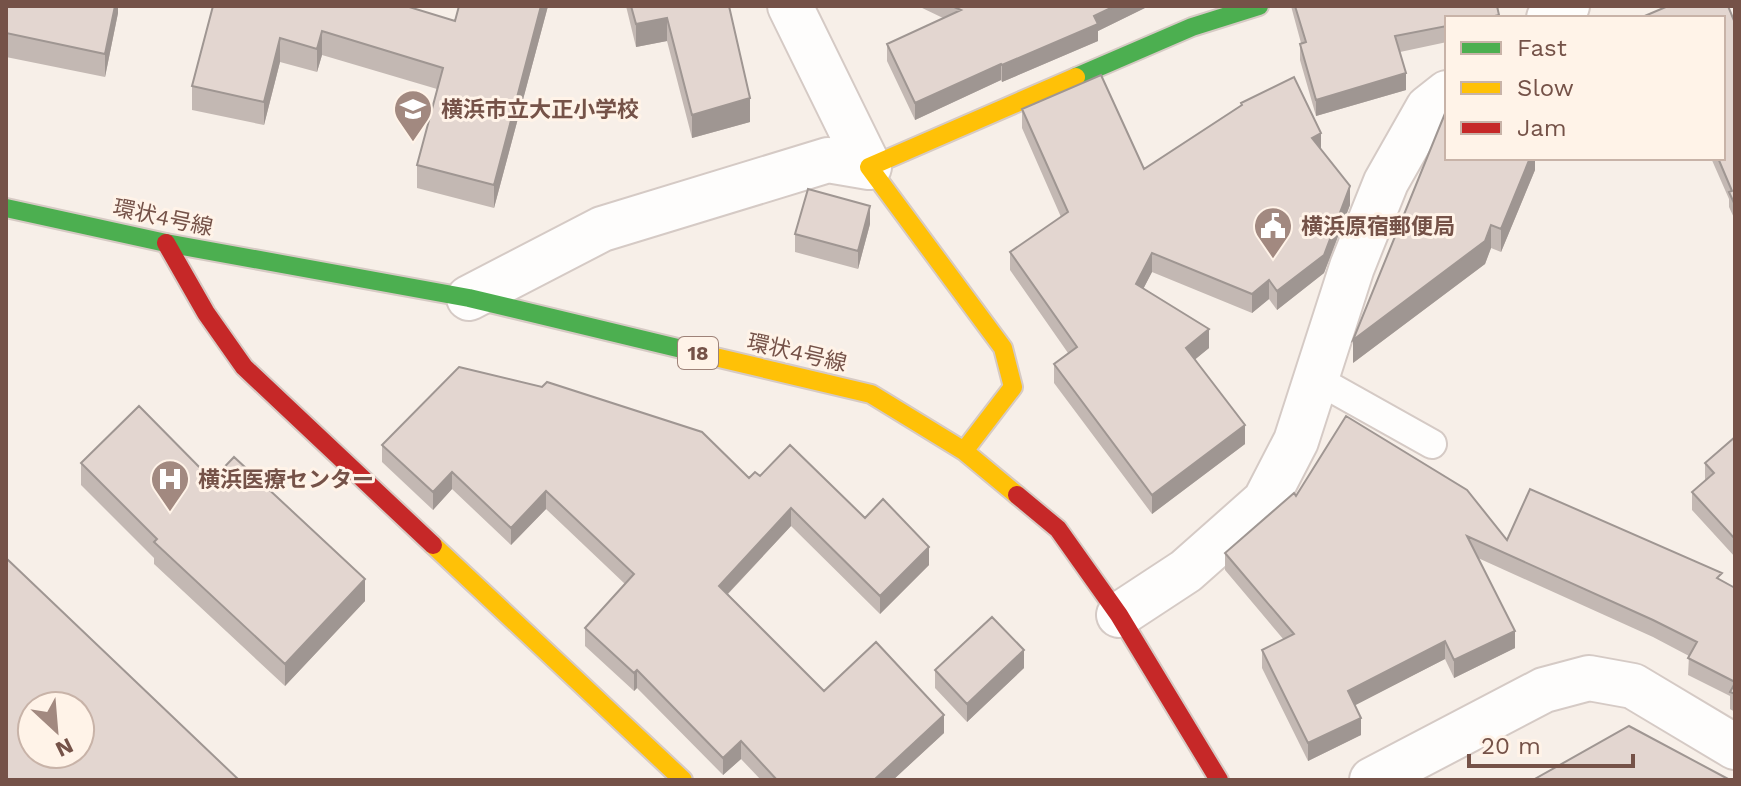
<svg xmlns="http://www.w3.org/2000/svg" width="1741" height="786" viewBox="0 0 1741 786" font-family="'Work Sans','Noto Sans JP',sans-serif">
  <style>
    .lines { fill: none; stroke-linecap: round; stroke-linejoin: round }
    .lane-casing { stroke: #d5cac5; stroke-width: 32 }
    .street-casing { stroke: #d5cac5; stroke-width: 48 }
    .fast-casing { stroke: #d6cac4; stroke-width: 22 }
    .slow-casing { stroke: #d6cac4; stroke-width: 22 }
    .jam-casing { stroke: #d6cac4; stroke-width: 22 }
    .lane { stroke: #fefdfc; stroke-width: 28 }
    .street { stroke: #fefdfc; stroke-width: 44 }
    .fast { stroke: #4caf50; stroke-width: 18 }
    .slow { stroke: #ffc107; stroke-width: 18 }
    .jam { stroke: #c62828; stroke-width: 18 }
    .wall { fill: #c3b8b3 }
    .shaded-wall { fill: #9f9692 }
    .building { fill: #e3d6d0; stroke: #9f9692; stroke-width: 2; fill-rule: evenodd }
    .labels { text-anchor: middle; stroke-width: 6; stroke-linejoin: round; paint-order: stroke }
    .shield { fill: #fff3e8; stroke: #9e8278; stroke-width: 2 }
    .shield-label { font-size: 20px; font-weight: bold; fill: #755248 }
    .poi-label { font-size: 22px; font-weight: bold; fill: #755248; stroke: #fff3e8; text-anchor: start }
    .street-label { font-size: 22px; fill: #755248; stroke: #fff3e8 }
  </style>
  <rect width="100%" height="100%" fill="#f7efe8"/>
  <g class="lines">
    <defs>
      <path id="lane" d="M 1316,379 L 1432,444"/>
      <path id="street" d="M 1549,18 L 1567,6
        M 469,298 L 602,229 L 828,160 L 869,167 L 790,6
        M 1119,615 L 1186,571 L 1265,501 L 1296,441 L 1352,267 L 1386,182 L 1428,108 L 1447,93
        M 1372,780 L 1544,690 L 1589,678 L 1633,686 L 1735,747"/>
      <path id="fast" d="M 1076,77 L 1192,27 L 1259,6
        M 6,208 L 166,243 L 469,298 L 715,357"/>
      <path id="slow" d="M 715,357 L 871,394 L 964,451 L 1017,495
        M 964,451 L 1013,387 L 1003,348 L 869,167 L 1076,77
        M 433,545 L 683,780"/>
      <path id="jam" d="M 166,243 L 206,313 L 244,367 L 433,545
        M 1017,495 L 1058,529 L 1119,615 L 1219,780"/>
    </defs>
    <!-- lane casing -->
    <use href="#lane" class="lane-casing"/>
    <!-- street casing -->
    <use href="#street" class="street-casing"/>
    <!-- fast casing -->
    <use href="#fast" class="fast-casing"/>
    <!-- slow casing -->
    <use href="#slow" class="slow-casing"/>
    <!-- jam casing -->
    <use href="#jam" class="jam-casing"/>
    <!-- lane -->
    <use href="#lane" class="lane"/>
    <!-- street -->
    <use href="#street" class="street"/>
    <!-- fast -->
    <use href="#fast" class="fast"/>
    <!-- slow -->
    <use href="#slow" class="slow"/>
    <!-- jam -->
    <use href="#jam" class="jam"/>
  </g>
  <!-- wall -->
  <path class="wall" d="M 6,6 L 118,6 L 118,13 L 105,77 L 6,57 Z
    M 213,6 L 455,21 L 459,6 L 548,6 L 494,208 L 417,188 L 417,165 L 437,89 L 322,55 L 317,72 L 280,62 L 264,125 L 192,110 L 192,86 Z
    M 626,6 L 729,6 L 750,122 L 692,138 L 667,41 L 636,47 Z
    M 918,6 L 1149,6 L 1098,31 L 1098,41 L 1002,82 L 1001,80 L 915,120 L 887,61 L 887,44 L 943,18 Z
    M 1291,6 L 1497,6 L 1499,18 L 1447,18 L 1447,42 L 1400,52 L 1406,90 L 1316,116 L 1300,60 L 1300,44 L 1301,43 Z
    M 1735,23 L 1735,220 L 1729,207 L 1729,199 L 1711,158 L 1723,158 Z
    M 1241,103 L 1321,150 L 1350,205 L 1324,273 L 1277,310 L 1269,299 L 1252,313 L 1152,272 L 1143,289 L 1209,348 L 1195,359 L 1245,444 L 1152,514 L 1054,383 L 1054,364 L 1068,353 L 1010,270 L 1010,252 L 1061,217 L 1022,128 L 1022,109 L 1144,169 L 1241,106 Z
    M 1535,158 L 1535,170 L 1501,252 L 1491,248 L 1485,264 L 1353,363 Z
    M 870,224 L 858,269 L 795,252 L 795,234 Z
    M 1735,437 L 1735,557 L 1692,510 L 1692,492 L 1705,481 L 1705,463 Z
    M 382,445 L 749,478 L 760,476 L 865,518 L 929,565 L 880,614 L 791,526 L 728,594 L 824,691 L 944,733 L 893,780 L 761,780 L 741,759 L 723,775 L 637,688 L 634,691 L 585,646 L 585,628 L 625,584 L 546,509 L 511,545 L 452,489 L 433,510 L 382,462 Z
    M 81,463 L 212,480 L 365,601 L 285,686 L 154,564 L 154,558 L 81,485 Z
    M 1296,496 L 1507,540 L 1722,581 L 1735,588 L 1735,712 L 1730,709 L 1730,696 L 1688,675 L 1689,656 L 1653,637 L 1478,558 L 1515,648 L 1454,678 L 1445,659 L 1354,705 L 1361,735 L 1308,761 L 1262,668 L 1262,650 L 1284,640 L 1225,570 L 1225,553 Z
    M 1024,668 L 967,722 L 935,688 L 935,670 Z"/>
  <!-- shaded-wall -->
  <path class="shaded-wall" d="M 115,6 L 118,6 L 118,13 L 105,77 L 105,54 Z
    M 541,6 L 548,6 L 494,208 L 494,185 Z
    M 1115,6 L 1149,6 L 1098,31 L 1098,41 L 1002,82 L 1002,65 Z
    M 667,18 L 667,41 L 636,47 L 636,24 Z
    M 322,31 L 322,55 L 317,72 L 317,49 Z
    M 280,38 L 280,62 L 264,125 L 264,102 Z
    M 1001,64 L 1001,80 L 915,120 L 915,103 Z
    M 1406,73 L 1406,90 L 1316,116 L 1316,100 Z
    M 750,98 L 750,122 L 692,138 L 692,115 Z
    M 1321,133 L 1321,152 L 1312,138 Z
    M 1530,158 L 1535,158 L 1535,170 L 1501,252 L 1501,229 Z
    M 1350,186 L 1350,205 L 1324,273 L 1277,310 L 1277,291 Z
    M 870,206 L 870,224 L 858,269 L 858,251 Z
    M 1491,225 L 1491,248 L 1485,264 L 1353,363 L 1353,340 Z
    M 1152,253 L 1152,272 L 1136,303 L 1136,284 Z
    M 1269,280 L 1269,299 L 1252,313 L 1252,294 Z
    M 1209,329 L 1209,348 L 1186,367 L 1186,348 Z
    M 1245,425 L 1245,444 L 1152,514 L 1152,495 Z
    M 452,472 L 452,489 L 433,510 L 433,492 Z
    M 546,491 L 546,509 L 511,545 L 511,528 Z
    M 791,508 L 791,526 L 719,603 L 719,586 Z
    M 929,547 L 929,565 L 880,614 L 880,596 Z
    M 365,579 L 365,601 L 285,686 L 285,664 Z
    M 1515,631 L 1515,648 L 1454,678 L 1454,660 Z
    M 1445,641 L 1445,659 L 1348,709 L 1348,691 Z
    M 1024,650 L 1024,668 L 967,722 L 967,704 Z
    M 637,670 L 637,688 L 634,691 L 634,673 Z
    M 944,715 L 944,733 L 893,780 L 874,780 Z
    M 1361,718 L 1361,735 L 1308,761 L 1308,743 Z
    M 741,741 L 741,759 L 723,775 L 723,758 Z"/>
  <!-- building -->
  <path class="building" d="M 6,6 L 115,6 L 105,54 L 6,33 Z
    M 213,6 L 406,6 L 455,21 L 459,6 L 541,6 L 494,185 L 417,165 L 443,68 L 322,31 L 317,49 L 280,38 L 264,102 L 192,86 Z
    M 631,6 L 729,6 L 750,98 L 692,115 L 667,18 L 636,24 Z
    M 952,6 L 1115,6 L 1094,16 L 1098,24 L 1002,65 L 1001,64 L 915,103 L 887,44 L 961,10 Z
    M 1295,6 L 1497,6 L 1499,15 L 1486,18 L 1447,18 L 1447,26 L 1395,36 L 1406,73 L 1316,100 L 1300,44 L 1306,42 Z
    M 1668,6 L 1728,6 L 1735,23 L 1735,205 L 1729,192 L 1732,191 L 1718,158 L 1723,158 L 1723,18 L 1640,18 Z
    M 1101,75 L 1144,169 L 1242,105 L 1241,103 L 1294,77 L 1321,133 L 1312,138 L 1350,186 L 1324,255 L 1277,291 L 1269,280 L 1252,294 L 1152,253 L 1136,284 L 1209,329 L 1186,348 L 1245,425 L 1152,495 L 1054,364 L 1077,347 L 1010,252 L 1068,212 L 1022,109 Z
    M 1446,111 L 1447,158 L 1530,158 L 1501,229 L 1491,225 L 1485,241 L 1353,340 Z
    M 808,189 L 870,206 L 858,251 L 795,234 Z
    M 459,367 L 542,387 L 547,382 L 702,432 L 749,478 L 755,472 L 760,476 L 790,445 L 865,518 L 883,499 L 929,547 L 880,596 L 791,508 L 719,586 L 824,691 L 876,642 L 944,715 L 874,780 L 777,780 L 741,741 L 723,758 L 637,670 L 634,673 L 585,628 L 634,574 L 546,491 L 511,528 L 452,472 L 433,492 L 382,445 Z
    M 139,406 L 212,480 L 234,457 L 365,579 L 285,664 L 154,542 L 157,539 L 81,463 Z
    M 1346,416 L 1467,490 L 1507,540 L 1530,489 L 1722,573 L 1717,578 L 1735,588 L 1735,682 L 1688,658 L 1697,642 L 1653,620 L 1467,536 L 1515,631 L 1454,660 L 1445,641 L 1348,691 L 1361,718 L 1308,743 L 1262,650 L 1294,634 L 1225,553 L 1294,493 L 1296,496 Z
    M 1735,437 L 1735,539 L 1692,492 L 1714,473 L 1705,463 Z
    M 6,558 L 239,780 L 6,780 ZM 32,706 L 80,706 L 80,754 L 32,754 Z
    M 992,617 L 1024,650 L 967,704 L 935,670 Z
    M 1735,683 L 1735,694 L 1730,692 Z
    M 1629,726 L 1730,780 L 1533,780 Z"/>
  <!-- icons -->
  <defs>
    <symbol id="school-pin" viewBox="-11 -11 22 30"><path d="M0 17L-7.5 6A9.5 9.5 0 1 1 7.5 6Z" fill="#a28980" stroke="#fff3e8"/><path d="M0-5L7-2L0 1L-7-2ZM-4 1L0 2.5L4 1V4Q0 6-4 4Z" fill="#fff"/></symbol>
    <symbol id="civic-pin" viewBox="-11 -11 22 30"><path d="M0 17L-7.5 6A9.5 9.5 0 1 1 7.5 6Z" fill="#a28980" stroke="#fff3e8"/><path d="M-.6-6.5H3V-4.5H.6V-3L4-1V1h2V6H-6V1h2V-1L-.6-3ZM-1.2 2.5V6h2.4V2.5Z" fill="#fff"/></symbol>
    <symbol id="hospital-pin" viewBox="-11 -11 22 30"><path d="M0 17L-7.5 6A9.5 9.5 0 1 1 7.5 6Z" fill="#a28980" stroke="#fff3e8"/><path d="M-5-5h3v3.5h4V-5h3V5h-3V1.5h-4V5h-3Z" fill="#fff"/></symbol>
  </defs>
  <g fill-rule="evenodd">
    <use href="#school-pin" x="391" y="87" width="44" height="60"/>
    <use href="#civic-pin" x="1251" y="204" width="44" height="60"/>
    <use href="#hospital-pin" x="148" y="457" width="44" height="60"/>
  </g>
  <g class="labels">
    <!-- shield labels -->
    <rect class="shield" x="678" y="337" width="40" height="32" rx="6"/>
    <g class="shield-label">
      <text x="698" y="360">18</text>
    </g>
    <!-- poi labels -->
    <g class="poi-label">
      <text x="441" y="117">横浜市立大正小学校</text>
      <text x="1301" y="234">横浜原宿郵便局</text>
      <text x="198" y="487">横浜医療センター</text>
    </g>
    <!-- street labels -->
    <g class="street-label">
      <text transform="translate(163 217) rotate(12)" y="8">環状4号線</text>
      <text transform="translate(797 352) rotate(13)" y="8">環状4号線</text>
    </g>
  </g>
  <!-- border -->
  <rect width="1741" height="786" fill="none" stroke="#755248" stroke-width="16"/>
  <!-- legend -->
  <rect x="1445" y="16" width="280" height="144" fill="#fff3e8" stroke="#c8b3a8" stroke-width="2"/>
  <rect x="1461" y="42" width="40" height="12" fill="#4caf50" stroke="#c8b3a8" stroke-width="2"/>
  <text x="1517" y="56" font-size="24" fill="#755248">Fast</text>
  <rect x="1461" y="82" width="40" height="12" fill="#ffc107" stroke="#c8b3a8" stroke-width="2"/>
  <text x="1517" y="96" font-size="24" fill="#755248">Slow</text>
  <rect x="1461" y="122" width="40" height="12" fill="#c62828" stroke="#c8b3a8" stroke-width="2"/>
  <text x="1517" y="136" font-size="24" fill="#755248">Jam</text>
  <!-- north arrow -->
  <g transform="translate(56 730) rotate(154)"><circle r="38" fill="#fff3e8" stroke="#c8b3a8" stroke-width="2"/>
  <path d="M0-6L14 30L0 20L-14 30Z" fill="#a28980"/>
  <text y="-12" font-size="22" font-weight="bold" text-anchor="middle" fill="#755248">N</text>
  </g>
  <!-- scale -->
  <path d="M1469 754v12h164v-12" fill="none" stroke="#755248" stroke-width="4"/>
  <text x="1481" y="754" font-size="24" fill="#755248" stroke="#fff3e8" stroke-width="6" paint-order="stroke">20 m</text>
</svg>
